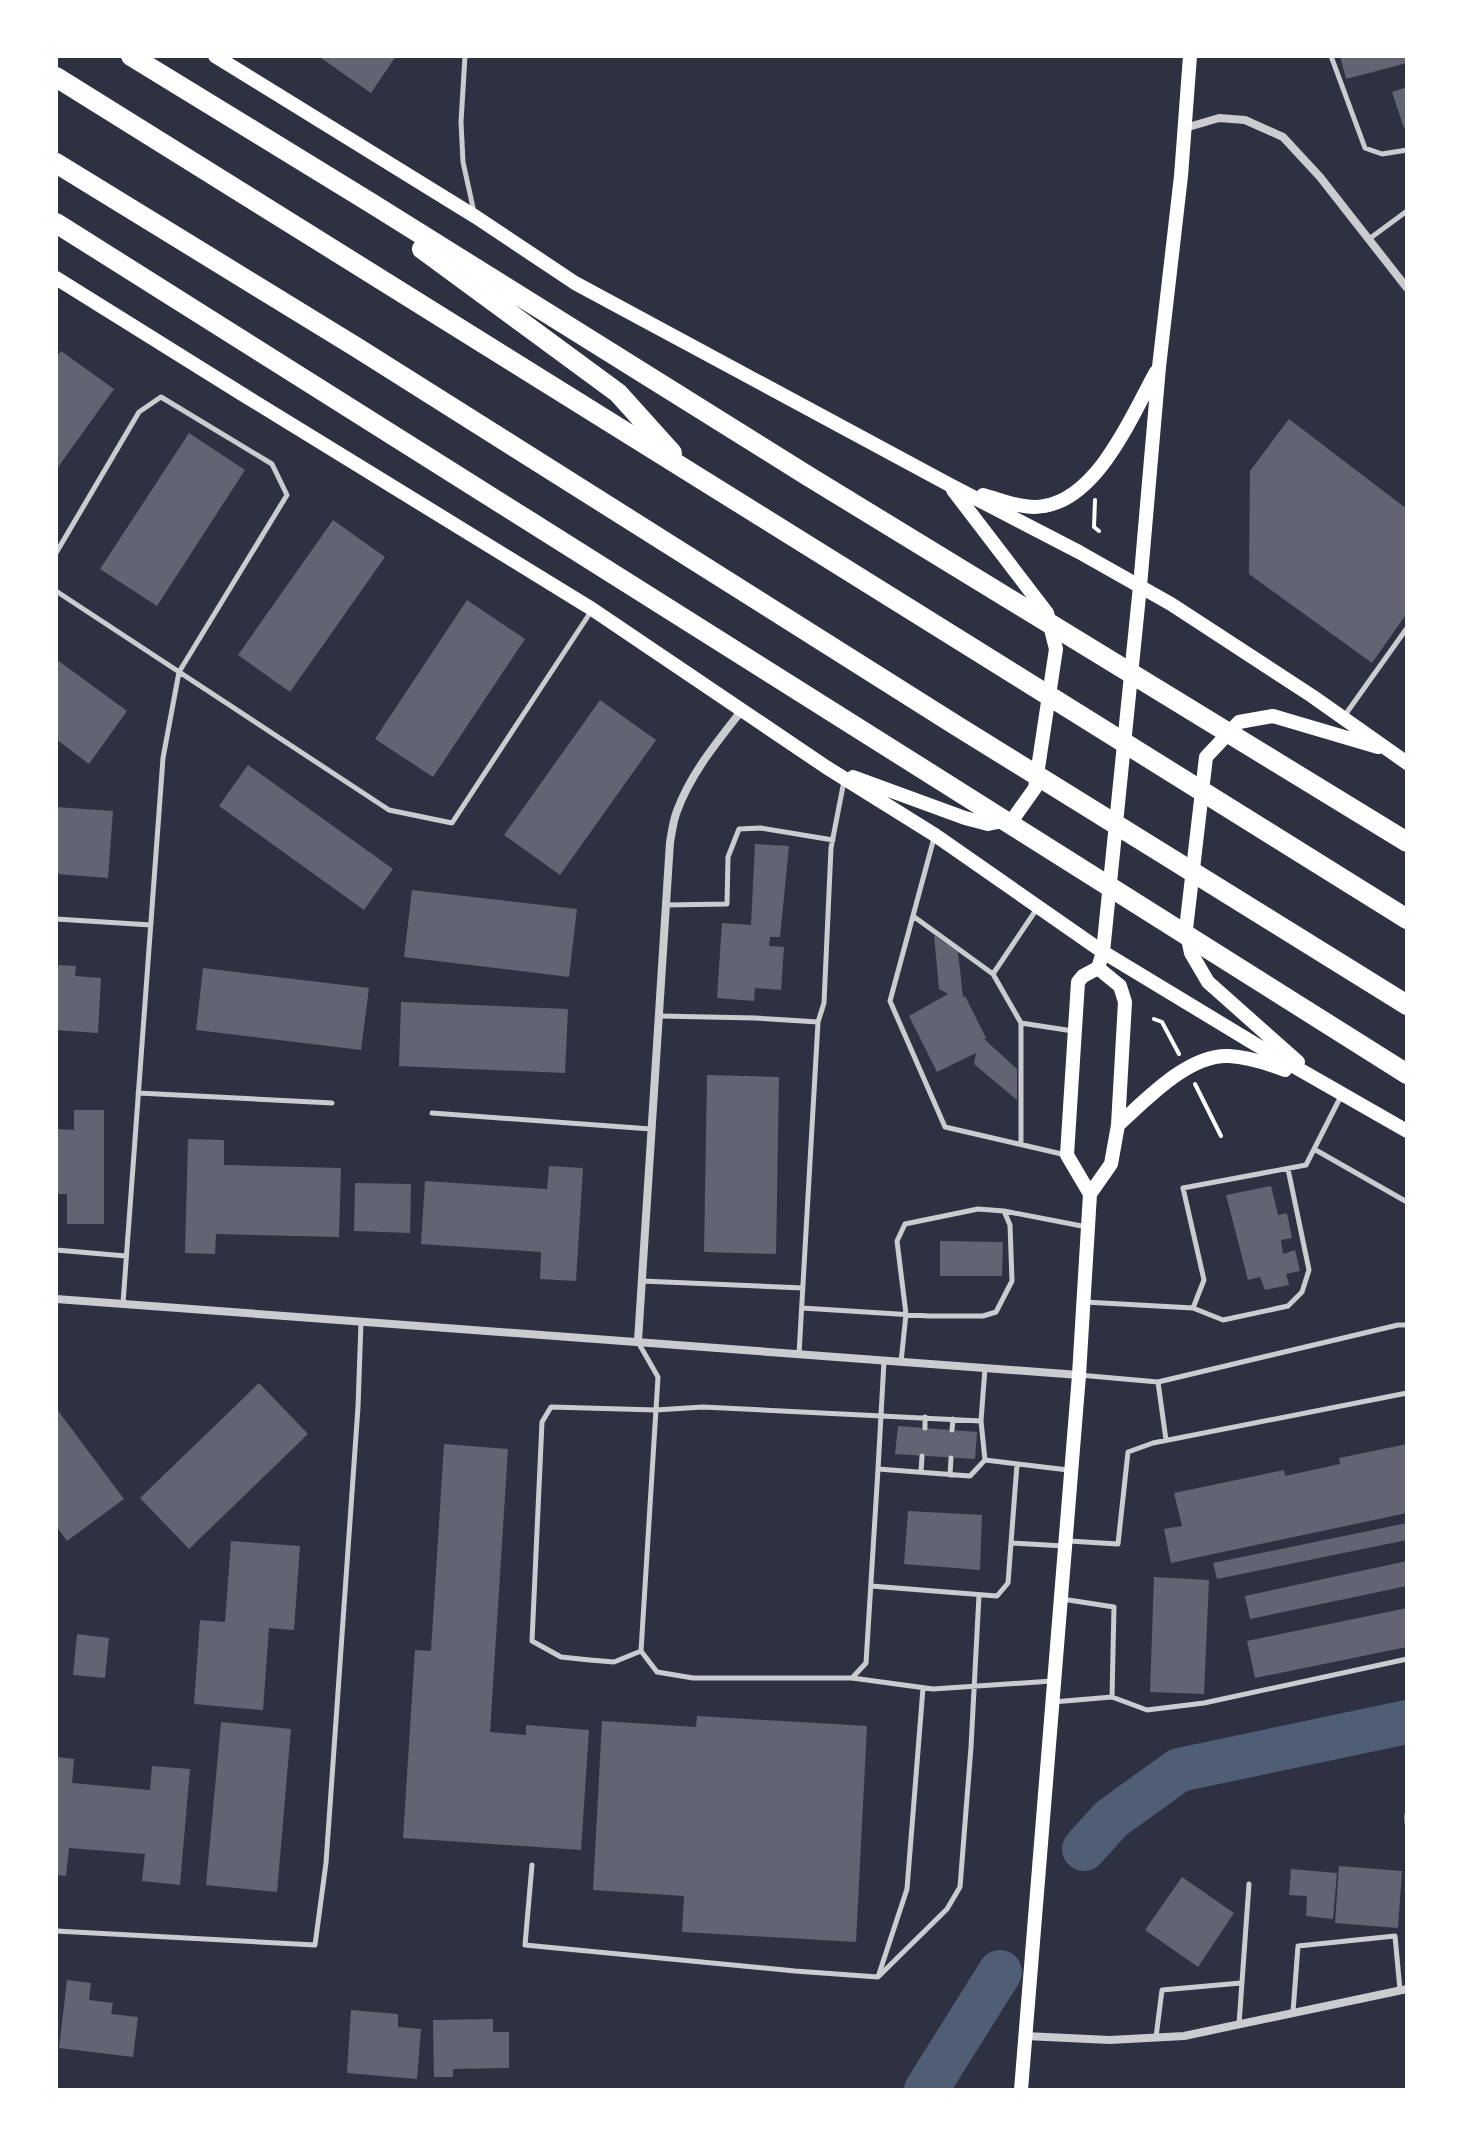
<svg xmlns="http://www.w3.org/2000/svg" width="1463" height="2146" viewBox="0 0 1463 2146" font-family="'Source Sans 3',sans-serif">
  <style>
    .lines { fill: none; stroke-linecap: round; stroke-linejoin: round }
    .river { stroke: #4f5d75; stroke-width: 44 }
    .building { fill: #626471 }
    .path { stroke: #fff; stroke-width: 4 }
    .service { stroke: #caccd0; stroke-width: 5 }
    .minor { stroke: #caccd0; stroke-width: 8 }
    .secondary { stroke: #fff; stroke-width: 14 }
    .motorway { stroke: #fff; stroke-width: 20 }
  </style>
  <rect width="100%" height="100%" fill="#2d3142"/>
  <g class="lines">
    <!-- river -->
    <path class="river" d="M 1084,1849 L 1111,1819 L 1179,1770 L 1407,1722
      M 926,2090 L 1000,1972"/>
  </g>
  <!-- building -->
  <path class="building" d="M 318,56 L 396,56 L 371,93 Z
    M 1340,56 L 1407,56 L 1407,63 L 1346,79 Z
    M 1407,87 L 1407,127 L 1404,128 L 1392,92 Z
    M 61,351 L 114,389 L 56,470 L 56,358 Z
    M 1289,419 L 1407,509 L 1407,613 L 1372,663 L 1249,574 L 1250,471 Z
    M 189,433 L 245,470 L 157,606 L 100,569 Z
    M 333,520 L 385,557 L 290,692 L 238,655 Z
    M 467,600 L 525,639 L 433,777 L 375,739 Z
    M 56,659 L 127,711 L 89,764 L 56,739 Z
    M 600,700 L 656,740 L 560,875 L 504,835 Z
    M 248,765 L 393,869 L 364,910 L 219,806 Z
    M 56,807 L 113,811 L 108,878 L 56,874 Z
    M 755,844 L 789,846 L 780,937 L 770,937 L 769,946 L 784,947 L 781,990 L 755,988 L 754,1001 L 717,998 L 722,923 L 751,925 Z
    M 412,890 L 577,909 L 569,977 L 404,957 Z
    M 934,935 L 958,952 L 963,997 L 965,996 L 986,1038 L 984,1039 L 1017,1069 L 1017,1100 L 974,1064 L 976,1053 L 937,1072 L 909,1016 L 948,994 L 939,989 Z
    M 56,965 L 76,966 L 75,976 L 101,978 L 98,1033 L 56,1030 Z
    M 203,968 L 369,988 L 361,1050 L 196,1030 Z
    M 401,1002 L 568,1009 L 565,1073 L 399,1066 Z
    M 707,1075 L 779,1077 L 776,1254 L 704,1252 Z
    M 74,1110 L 104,1110 L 104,1224 L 67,1224 L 67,1194 L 56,1194 L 56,1129 L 74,1130 Z
    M 188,1139 L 224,1140 L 224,1165 L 341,1168 L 339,1237 L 216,1234 L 215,1254 L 185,1253 Z
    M 549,1166 L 583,1168 L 576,1281 L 540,1279 L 541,1252 L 421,1244 L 425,1181 L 547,1189 Z
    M 355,1183 L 411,1184 L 410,1233 L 354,1231 Z
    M 1271,1186 L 1278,1215 L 1287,1213 L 1292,1238 L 1281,1240 L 1283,1254 L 1295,1250 L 1300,1271 L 1286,1274 L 1289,1285 L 1265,1290 L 1260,1277 L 1248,1280 L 1226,1195 Z
    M 940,1241 L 1003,1242 L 1002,1276 L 940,1276 Z
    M 259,1383 L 308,1434 L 189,1549 L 140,1498 Z
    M 56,1408 L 124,1499 L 67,1541 L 56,1526 Z
    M 898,1426 L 977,1432 L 975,1459 L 895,1454 Z
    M 444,1444 L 508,1449 L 490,1732 L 526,1735 L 526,1725 L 589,1730 L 581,1850 L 403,1838 L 415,1650 L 431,1651 Z
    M 1407,1444 L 1407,1513 L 1171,1563 L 1164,1529 L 1182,1526 L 1174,1493 L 1284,1470 L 1285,1476 L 1340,1464 L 1339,1458 Z
    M 908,1511 L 982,1515 L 980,1570 L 904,1564 Z
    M 1407,1523 L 1407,1540 L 1217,1579 L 1213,1563 Z
    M 231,1541 L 300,1546 L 294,1630 L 269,1628 L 263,1710 L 194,1704 L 200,1620 L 225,1622 Z
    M 1407,1561 L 1407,1586 L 1250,1619 L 1245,1596 Z
    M 1154,1577 L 1209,1580 L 1204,1694 L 1150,1692 Z
    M 1407,1608 L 1407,1647 L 1255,1678 L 1247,1641 Z
    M 77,1634 L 109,1638 L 105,1678 L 73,1675 Z
    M 697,1716 L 867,1726 L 856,1942 L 682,1932 L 684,1896 L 593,1890 L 602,1721 L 696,1727 Z
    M 221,1722 L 291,1729 L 277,1892 L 206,1885 Z
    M 56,1757 L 74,1759 L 72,1783 L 150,1790 L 152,1766 L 190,1769 L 180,1885 L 142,1881 L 145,1854 L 69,1848 L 66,1876 L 56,1875 Z
    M 1339,1866 L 1402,1871 L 1398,1928 L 1335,1923 Z
    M 1291,1869 L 1337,1873 L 1333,1919 L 1306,1916 L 1307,1896 L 1289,1895 Z
    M 1182,1877 L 1234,1913 L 1198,1967 L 1145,1930 Z
    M 67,1980 L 91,1983 L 89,2000 L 113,2003 L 111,2014 L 138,2017 L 133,2057 L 59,2048 Z
    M 351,2010 L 398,2014 L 398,2027 L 421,2029 L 417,2079 L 347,2073 Z
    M 493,2019 L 493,2032 L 509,2032 L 509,2068 L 453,2069 L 453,2077 L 434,2077 L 433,2020 Z"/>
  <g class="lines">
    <!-- path -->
    <path class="path" d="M 1095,500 L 1094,527 L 1099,531
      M 1154,1019 L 1162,1022 L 1179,1054
      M 1195,1084 L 1221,1136"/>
    <!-- service -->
    <path class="service" d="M 465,56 L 461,122 L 463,162 L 474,212
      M 1331,56 L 1365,148 L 1382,154 L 1407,150
      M 1369,239 L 1407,211
      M 56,553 L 139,412 L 161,397 L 272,464 L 287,495 L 179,672 L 163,758 L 123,1303
      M 56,591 L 389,810 L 452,823 L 592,610
      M 1345,715 L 1407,628
      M 934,838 L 890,1001 L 945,1127 L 1066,1155
      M 666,905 L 727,904 L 728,857 L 739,829 L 761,828 L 833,840
      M 1036,910 L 993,974 L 1021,1023 L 1073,1031
      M 913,916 L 993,974
      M 56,919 L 151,925
      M 660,1016 L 755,1018 L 818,1022 L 824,1003 L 831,848 L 844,781
      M 138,1093 L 332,1103
      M 432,1113 L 651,1129
      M 1021,1144 L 1021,1023
      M 1314,1149 L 1407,1202
      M 56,1250 L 126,1256
      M 642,1281 L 803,1288
      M 1085,1302 L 1193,1308 L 1204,1280 L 1183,1188 L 1306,1165 L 1342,1094
      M 802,1308 L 929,1316 L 983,1316 L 996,1312 L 1012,1281 L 1010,1225 L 1004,1211
      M 1193,1308 L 1223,1320 L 1288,1306 L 1302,1292 L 1309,1270 L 1288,1169
      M 638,1342 L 658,1377 L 641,1651
      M 799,1354 L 818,1022
      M 901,1362 L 906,1314 L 897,1241 L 905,1224 L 978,1209 L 1004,1211 L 1087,1227
      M 1079,1375 L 1158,1382
      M 981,1421 L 985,1368
      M 925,1428 L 925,1417
      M 952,1430 L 953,1419
      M 1166,1440 L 1158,1382 L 1398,1325 L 1407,1325
      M 985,1460 L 1068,1470
      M 878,1469 L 884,1361
      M 921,1472 L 922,1456
      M 950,1475 L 951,1458
      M 1069,1541 L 1118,1544 L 1128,1452 L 1153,1443 L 1407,1393
      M 1012,1543 L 1064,1546
      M 871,1586 L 997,1596 L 1008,1583 L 1017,1464
      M 1062,1599 L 1114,1607 L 1112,1697
      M 852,1678 L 866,1663 L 878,1469 L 970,1476 L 985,1460 L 981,1421 L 703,1407 L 656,1410 L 551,1407 L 542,1422 L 532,1641 L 561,1657 L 590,1660 L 614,1662 L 641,1651 L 657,1672 L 693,1678 L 852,1678 L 933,1689 L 1052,1681
      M 1053,1702 L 1112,1697 L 1147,1710 L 1204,1703 L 1407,1659
      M 1407,1815 L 1407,1822
      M 532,1865 L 525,1945 L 795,1971 L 878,1977 L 907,1889 L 923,1688
      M 56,1931 L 315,1945 L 326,1863 L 358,1407 L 361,1322
      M 879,1976 L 947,1909 L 960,1887 L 971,1747 L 979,1595
      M 1293,2012 L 1298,1946 L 1395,1936 L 1400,1990
      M 1239,2024 L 1249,1884
      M 1156,2037 L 1162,1990 L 1241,1983"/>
    <!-- minor -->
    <path class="minor" d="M 1185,128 L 1219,118 L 1245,120 L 1283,137 L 1320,177 L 1407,288
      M 56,1299 L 1079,1375
      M 638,1341 L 670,842 C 672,832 673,821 677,811 C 691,773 717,742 742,710
      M 1025,2036 L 1110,2040 L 1184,2036 L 1407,1989"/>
    <!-- secondary -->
    <path class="secondary" d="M 215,56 L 476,217 L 575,283 L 948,484 L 1079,552 L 1171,604 L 1312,696 L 1407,763
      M 56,278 L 242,394 L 592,609 L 826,767 L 935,835 L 1103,952 L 1255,1044 L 1407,1131
      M 983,495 C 1002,500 1024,510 1044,506 C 1099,497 1132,415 1156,372
      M 853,777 L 965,818 L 988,824 L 1013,819 L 1035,788 L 1056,649 L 1047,613 L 953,490
      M 1298,1062 L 1208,982 L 1191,953 L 1186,929 L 1206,757 L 1239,722 L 1273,716 L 1378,747
      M 1118,1125 C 1146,1100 1188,1054 1229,1056 C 1248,1057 1267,1063 1285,1070
      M 1090,1194 L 1067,1155 L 1078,982 L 1083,976 L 1098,968 L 1103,952 L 1140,586 L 1159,367 L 1181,176 L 1190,56
      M 1021,2090 L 1079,1375 L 1090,1194 L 1111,1164 L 1118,1125 L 1125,1002 L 1120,986 L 1098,968"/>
    <!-- motorway -->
    <path class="motorway" d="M 131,56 L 371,203 L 808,476 L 1407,842
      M 56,77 L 1407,919
      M 56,163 L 356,347 L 957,726 L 1407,1005
      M 56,223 L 1407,1074
      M 422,249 L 618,393 L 672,453"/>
  </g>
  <!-- border -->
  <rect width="1463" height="2146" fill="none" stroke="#ffffff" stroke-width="116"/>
</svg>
